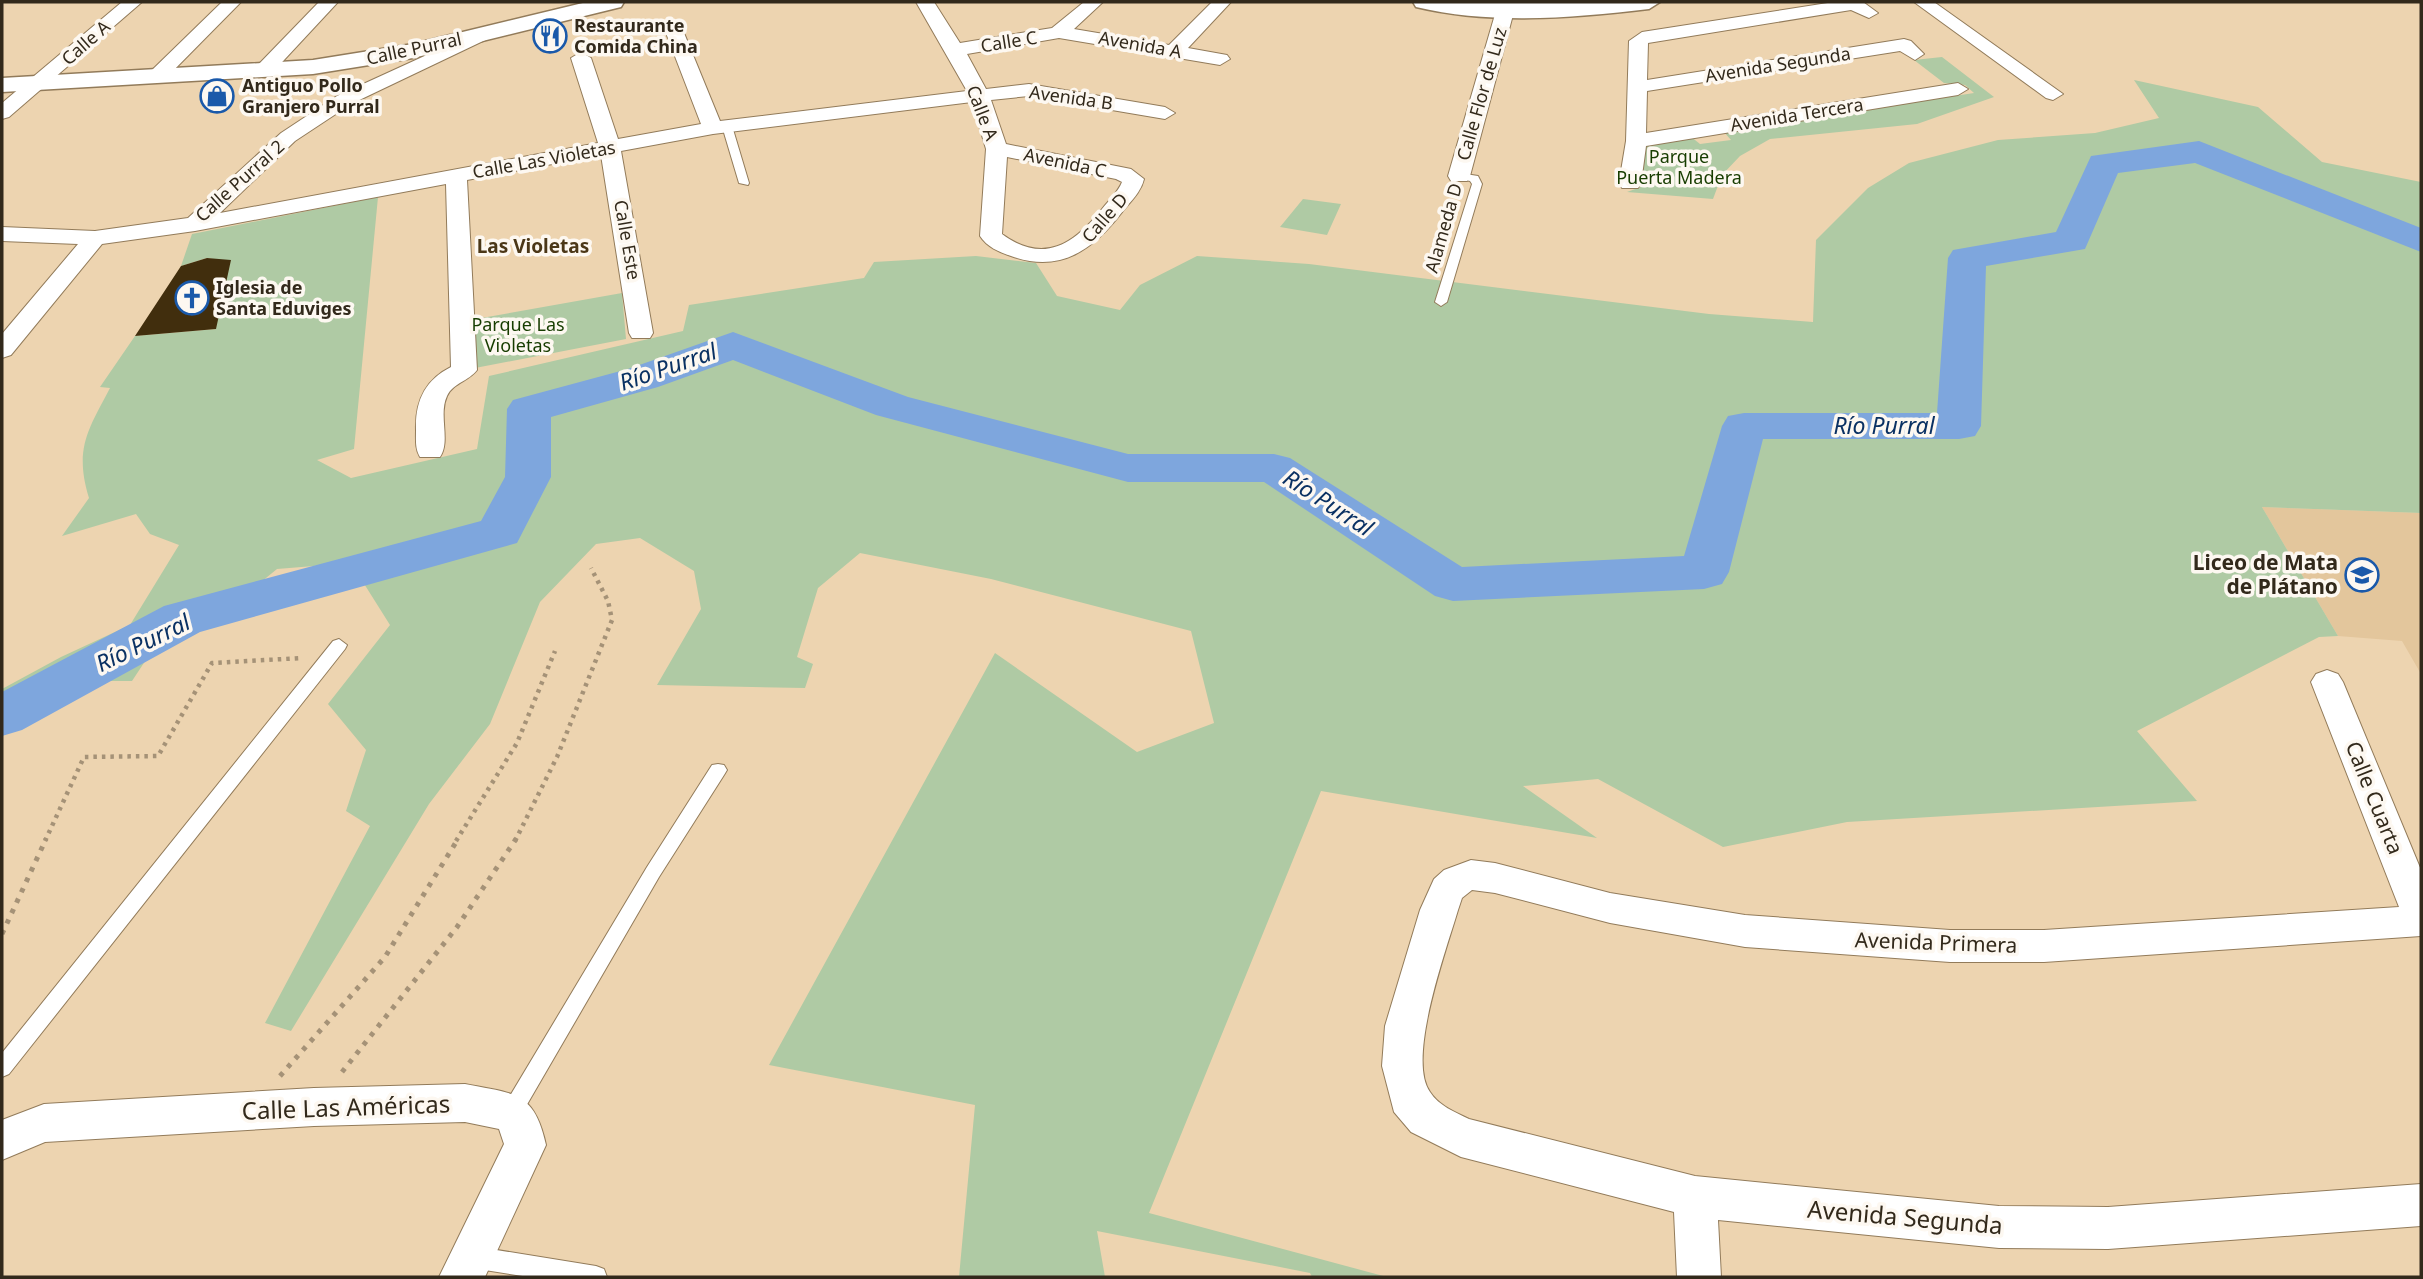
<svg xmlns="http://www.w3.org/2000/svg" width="2423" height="1279" viewBox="0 0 2423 1279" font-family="'Noto Sans',sans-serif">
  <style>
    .built { fill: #e3c69c }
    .green { fill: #afcaa4 }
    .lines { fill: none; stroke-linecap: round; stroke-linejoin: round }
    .river { fill: #7ea6dd; fill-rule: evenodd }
    .building { fill: #412e0d }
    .lane-casing { stroke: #927b5a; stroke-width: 2 }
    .street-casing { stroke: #927b5a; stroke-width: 2 }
    .secondary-casing { stroke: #927b5a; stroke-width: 3 }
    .path-far1 { stroke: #a59277; stroke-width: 4.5; stroke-dasharray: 3.5 5; stroke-linecap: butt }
    .path { stroke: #a59277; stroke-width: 5; stroke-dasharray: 4.5 7; stroke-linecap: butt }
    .lane { fill: #fff; fill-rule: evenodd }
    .street { fill: #fff; fill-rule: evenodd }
    .secondary { fill: #fff; fill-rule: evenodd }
    .labels { text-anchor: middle; stroke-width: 7; stroke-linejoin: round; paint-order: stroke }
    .far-poi-label { font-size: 18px; font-weight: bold; fill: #32291b; stroke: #fdf8f1; text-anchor: start }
    .far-street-label { font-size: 18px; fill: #32291b; stroke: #fdf8f1 }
    .far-park-label { font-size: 18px; fill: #173d00; stroke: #fdf8f1 }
    .far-neighbourhood-label { font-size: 19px; font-weight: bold; fill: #4b3717; stroke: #fdf8f1 }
    .poi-label { font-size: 21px; font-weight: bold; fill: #32291b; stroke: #fdf8f1; text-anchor: end }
    .street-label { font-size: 21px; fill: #32291b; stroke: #fdf8f1 }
    .water-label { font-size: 23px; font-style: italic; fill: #0a3163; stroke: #fdf8f1 }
    .near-street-label { font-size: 24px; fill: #32291b; stroke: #fdf8f1 }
  </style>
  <rect width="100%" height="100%" fill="#edd4b0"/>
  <!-- built -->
  <path class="built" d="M 2262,507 L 2421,513 L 2421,674 L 2402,641 L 2338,636 Z"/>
  <!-- green -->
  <path class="green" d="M 1942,57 L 1994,97 L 1917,124 L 1770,139 L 1740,156 L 1722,175 L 1713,199 L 1627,192 L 1649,184 L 1641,167 L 1643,145 L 1690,136 L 1700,144 L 1731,140 L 1724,132 L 1974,93 L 1965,85 L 1944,83 L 1914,60 Z
    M 2134,80 L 2258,107 L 2322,162 L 2421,182 L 2421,513 L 2262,507 L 2338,636 L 2319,637 L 2137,731 L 2197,801 L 1847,822 L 1723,847 L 1598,779 L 1523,786 L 1597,838 L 1321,791 L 1149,1213 L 1387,1277 L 1312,1277 L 1310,1273 L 1097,1231 L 1105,1277 L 959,1277 L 975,1105 L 769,1065 L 995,653 L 1137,752 L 1214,723 L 1191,631 L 991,579 L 860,553 L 818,588 L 797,657 L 813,664 L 805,688 L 657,685 L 701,609 L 694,571 L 640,538 L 596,544 L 540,602 L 490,724 L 429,804 L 291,1031 L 265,1023 L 370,826 L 346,811 L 366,750 L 328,704 L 390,625 L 351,563 L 277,569 L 250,591 L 165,631 L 132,681 L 47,681 L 2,713 L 2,689 L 61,657 L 130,625 L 179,545 L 150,534 L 136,514 L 62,536 L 89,498 C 74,449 88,430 110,388 L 100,387 L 135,336 L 216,329 L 219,260 L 207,258 L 181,266 L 192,234 L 378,197 L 354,449 L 317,460 L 351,478 L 477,449 L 489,376 L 683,331 L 689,305 L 864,278 L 874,262 L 976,256 L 1036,263 L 1057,296 L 1120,310 L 1140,285 L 1197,256 L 1309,264 L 1709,314 L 1813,322 L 1816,240 L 1868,188 L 1909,163 L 1998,140 L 2095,133 L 2159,118 Z
    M 1303,199 L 1341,204 L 1327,235 L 1280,227 Z
    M 622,293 L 626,339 L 475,368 L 476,319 Z"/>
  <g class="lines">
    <!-- river -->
    <path class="river" d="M 2199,141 L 2421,228 L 2421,252 L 2195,163 L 2118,173 L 2085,249 L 1986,266 L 1981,426 L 1975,436 L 1959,439 L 1763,439 L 1729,572 L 1722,584 L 1704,589 L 1453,601 L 1435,596 L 1264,482 L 1128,482 L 876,415 L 733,360 L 658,387 L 551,417 L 551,477 L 517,543 L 200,632 L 22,730 L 2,736 L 2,692 L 164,606 L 481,521 L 505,477 L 507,409 L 513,400 L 628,369 L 733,332 L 908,397 L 1128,454 L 1274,454 L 1290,458 L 1462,567 L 1684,556 L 1722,426 L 1728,416 L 1744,413 L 1937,413 L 1948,258 L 1953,250 L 2056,232 L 2091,156 Z"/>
  </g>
  <!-- building -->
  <path class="building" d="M 549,31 L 561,39 L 552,42 L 539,34 Z
    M 227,89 L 217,102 L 206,102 L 217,90 Z
    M 207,258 L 231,260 L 216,329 L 135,336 L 181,266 Z"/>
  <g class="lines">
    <defs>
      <path id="lane" d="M 727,123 L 732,126 L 749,183 L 748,185 L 739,183 L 722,126 Z
        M 1459,173 L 1478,176 L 1482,184 L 1447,302 L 1441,306 L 1435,302 L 1472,184 L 1470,181 L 1455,178 L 1454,176 Z
        M 339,639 L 347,645 L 345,649 L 9,1074 L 2,1077 L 2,1053 L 333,641 Z
        M 718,764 L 724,765 L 727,770 L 724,775 L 659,877 L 518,1120 L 511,1123 L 504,1120 L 501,1113 L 504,1106 L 647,867 L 712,765 Z
        M 472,1246 L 596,1266 L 604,1269 L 607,1277 L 529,1277 L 472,1268 L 464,1265 L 461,1257 L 464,1249 Z"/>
      <path id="street" d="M 122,2 L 142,2 L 9,117 L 2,119 L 2,103 Z
        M 222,2 L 241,2 L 164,80 L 150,80 L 147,76 L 150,72 Z
        M 319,2 L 338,2 L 271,74 L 257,74 L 254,70 L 257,66 Z
        M 916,2 L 934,2 L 960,43 L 1052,28 L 1084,2 L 1103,2 L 1074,29 L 1169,45 L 1212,2 L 1231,2 L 1188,48 L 1227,55 L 1230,59 L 1220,65 L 1059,38 L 967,54 L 986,89 L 1029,84 L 1165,107 L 1175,113 L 1165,119 L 1029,96 L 991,100 L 1006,144 L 1131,169 L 1144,179 C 1141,192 1131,201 1123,211 C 1094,249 1061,274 1011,256 C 999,252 987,247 980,236 L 986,149 L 972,102 L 713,134 L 621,151 L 653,333 L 650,338 L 632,338 L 629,333 L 601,155 L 467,180 L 477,370 C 469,381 453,383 447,396 C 438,415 451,441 440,457 L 420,457 C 415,449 416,440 416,430 C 415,401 425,380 451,367 L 446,184 L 195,231 L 102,244 L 11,355 L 2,358 L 2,334 L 78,244 L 2,241 L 2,227 L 95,231 L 188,218 L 281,133 L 337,96 L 488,27 L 495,25 L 504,31 L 351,104 L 295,141 L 220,213 L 598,143 L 571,58 L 581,52 L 591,58 L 618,139 L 701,124 L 666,33 L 675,27 L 684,33 L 720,121 L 967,91 ZM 1007,157 L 1116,179 L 1122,182 C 1118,192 1109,200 1102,209 C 1074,244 1044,265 1002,234 Z
        M 1834,2 L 1863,2 L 1878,13 L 1869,18 L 1851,10 L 1648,43 L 1647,80 L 1904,39 L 1911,41 L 1924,54 L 1915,60 L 1900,51 L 1647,91 L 1646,133 L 1958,83 L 1968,89 L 1958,95 L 1646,146 L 1641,183 L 1638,188 L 1622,188 L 1619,183 L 1626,141 L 1629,41 L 1642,32 Z
        M 1914,2 L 1934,2 L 2063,94 L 2053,100 L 2046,98 Z
        M 1505,6 L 1514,11 L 1470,176 L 1467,181 L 1451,181 L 1448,176 L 1496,11 Z
        M 2327,670 L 2338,674 L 2343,682 L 2421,870 L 2421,936 L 2044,962 L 1950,962 L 1745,947 L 1610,923 L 1495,893 L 1472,890 L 1462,898 L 1458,910 C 1447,948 1406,1059 1430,1092 C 1439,1106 1455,1112 1469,1119 L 1695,1176 L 1999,1206 L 2108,1207 L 2421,1184 L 2421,1226 L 2108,1249 L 1999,1248 L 1718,1220 L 1721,1277 L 1677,1277 L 1674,1212 L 1461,1157 L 1411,1132 L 1394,1112 L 1382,1066 L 1385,1026 L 1420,910 L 1434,879 L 1444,870 L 1471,860 L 1495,863 L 1610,893 L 1745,915 L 1950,930 L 2044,930 L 2399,907 L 2311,682 L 2316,674 Z
        M 465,1084 C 514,1094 534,1090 546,1145 L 485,1277 L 439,1277 L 504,1144 L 499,1129 L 465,1122 L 314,1126 L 45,1142 L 2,1160 L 2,1120 L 44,1104 L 314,1088 Z"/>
      <path id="secondary" d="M 587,2 L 624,2 L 621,7 L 413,58 L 313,74 L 2,92 L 2,78 L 313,60 L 413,44 Z
        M 1413,2 L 1660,2 L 1649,9 C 1573,18 1491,25 1416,7 Z"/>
    </defs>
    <!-- lane casing -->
    <use href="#lane" class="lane-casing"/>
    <!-- street casing -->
    <use href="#street" class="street-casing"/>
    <!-- secondary casing -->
    <use href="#secondary" class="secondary-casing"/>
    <!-- path-far1 -->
    <path class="path-far1" d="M 45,841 L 84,757 L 158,756 L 212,663 L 302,658
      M 456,841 L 517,743 L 555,651
      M 515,841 L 557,757 L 612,620 L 608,601 L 591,568"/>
    <!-- path -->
    <path class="path" d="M 2,934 L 46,839
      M 342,1072 L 457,927 L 516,839
      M 280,1076 L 385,957 L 458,839"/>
    <!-- lane -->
    <use href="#lane" class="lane"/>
    <!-- street -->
    <use href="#street" class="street"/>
    <!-- secondary -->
    <use href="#secondary" class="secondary"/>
  </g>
  <!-- icons -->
  <defs>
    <symbol id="restaurant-ring" viewBox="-11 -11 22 22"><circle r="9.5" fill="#fdf8f1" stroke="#1a59aa" stroke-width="1.5"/><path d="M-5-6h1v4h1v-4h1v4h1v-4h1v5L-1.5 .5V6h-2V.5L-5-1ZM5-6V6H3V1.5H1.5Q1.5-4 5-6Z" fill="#1a59aa"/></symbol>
    <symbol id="shop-ring" viewBox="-11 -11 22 22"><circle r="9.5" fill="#fdf8f1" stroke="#1a59aa" stroke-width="1.5"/><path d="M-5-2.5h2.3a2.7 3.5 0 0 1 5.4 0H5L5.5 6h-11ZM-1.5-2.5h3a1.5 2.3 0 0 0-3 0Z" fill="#1a59aa"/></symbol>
    <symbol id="church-ring" viewBox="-11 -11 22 22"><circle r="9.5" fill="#fdf8f1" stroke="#1a59aa" stroke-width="1.5"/><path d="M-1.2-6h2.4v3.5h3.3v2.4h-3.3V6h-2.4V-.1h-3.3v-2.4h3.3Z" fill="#1a59aa"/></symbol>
    <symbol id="school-ring" viewBox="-11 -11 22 22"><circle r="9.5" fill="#fdf8f1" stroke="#1a59aa" stroke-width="1.5"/><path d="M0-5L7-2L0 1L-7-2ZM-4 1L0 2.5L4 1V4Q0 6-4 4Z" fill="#1a59aa"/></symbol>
  </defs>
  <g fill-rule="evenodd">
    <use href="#restaurant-ring" x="531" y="17" width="38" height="38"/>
    <use href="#shop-ring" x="198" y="77" width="38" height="38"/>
    <use href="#church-ring" x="173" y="279" width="38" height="38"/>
    <use href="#school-ring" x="2343" y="556" width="38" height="38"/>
  </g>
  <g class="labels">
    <!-- far-poi labels -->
    <g class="far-poi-label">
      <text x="574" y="32">Restaurante<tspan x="574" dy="21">Comida China</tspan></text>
      <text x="242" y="92">Antiguo Pollo<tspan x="242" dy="21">Granjero Purral</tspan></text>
      <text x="216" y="294">Iglesia de<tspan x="216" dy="21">Santa Eduviges</tspan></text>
    </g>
    <!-- far-street labels -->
    <g class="far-street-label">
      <text transform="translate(1009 42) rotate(-9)" y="6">Calle C</text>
      <text transform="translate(86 43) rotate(-41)" y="6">Calle A</text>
      <text transform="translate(1140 45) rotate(10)" y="6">Avenida A</text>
      <text transform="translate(414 49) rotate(-12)" y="6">Calle Purral</text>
      <text transform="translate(1778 65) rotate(-9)" y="6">Avenida Segunda</text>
      <text transform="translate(1482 94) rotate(-74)" y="6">Calle Flor de Luz</text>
      <text transform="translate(1071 98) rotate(8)" y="6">Avenida B</text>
      <text transform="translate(982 113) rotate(69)" y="6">Calle A</text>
      <text transform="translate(1797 115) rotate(-9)" y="6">Avenida Tercera</text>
      <text transform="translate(544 160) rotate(-10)" y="6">Calle Las Violetas</text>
      <text transform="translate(1065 163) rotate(12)" y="6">Avenida C</text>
      <text transform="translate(240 181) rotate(-42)" y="6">Calle Purral 2</text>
      <text transform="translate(1105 218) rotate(-49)" y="6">Calle D</text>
      <text transform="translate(1444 228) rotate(-74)" y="6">Alameda D</text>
      <text transform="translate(627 240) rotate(80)" y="6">Calle Este</text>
    </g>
    <!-- far-park labels -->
    <g class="far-park-label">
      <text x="1679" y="163">Parque<tspan x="1679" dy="21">Puerta Madera</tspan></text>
      <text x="518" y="331">Parque Las<tspan x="518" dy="21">Violetas</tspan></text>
    </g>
    <!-- far-neighbourhood labels -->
    <g class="far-neighbourhood-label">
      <text x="533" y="253">Las Violetas</text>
    </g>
    <!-- poi labels -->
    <g class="poi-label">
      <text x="2338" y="570">Liceo de Mata<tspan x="2338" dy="24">de Plátano</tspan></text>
    </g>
    <!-- street labels -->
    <g class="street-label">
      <text transform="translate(2374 798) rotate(68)" y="7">Calle Cuarta</text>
      <text transform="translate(1936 943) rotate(2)" y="7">Avenida Primera</text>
    </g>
    <!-- water labels -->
    <g class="water-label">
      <text transform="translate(668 367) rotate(-19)" y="8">Río Purral</text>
      <text x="1884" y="434">Río Purral</text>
      <text transform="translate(1328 503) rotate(33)" y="8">Río Purral</text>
      <text transform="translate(143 643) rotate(-26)" y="8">Río Purral</text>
    </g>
    <!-- near-street labels -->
    <g class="near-street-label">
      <text transform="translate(346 1108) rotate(-2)" y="8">Calle Las Américas</text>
      <text transform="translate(1905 1218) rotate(5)" y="8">Avenida Segunda</text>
    </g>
  </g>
  <!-- border -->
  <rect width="2423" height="1279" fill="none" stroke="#32291b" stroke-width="7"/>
</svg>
